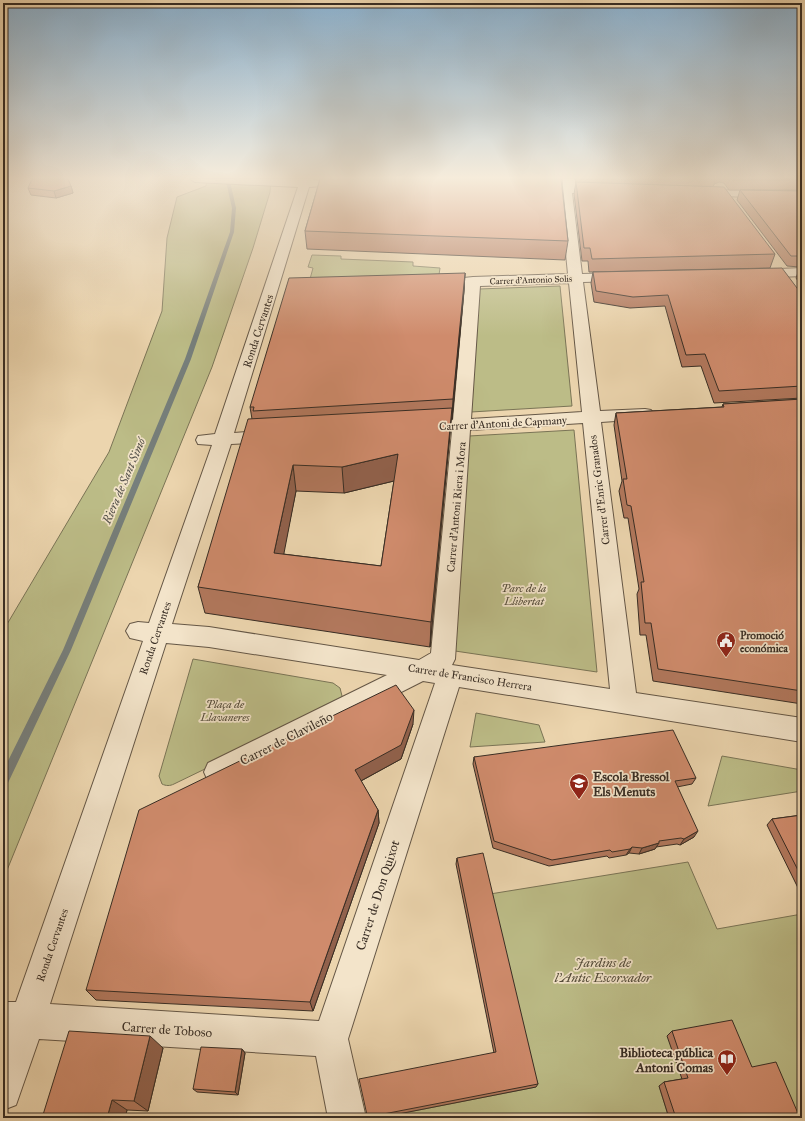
<svg xmlns="http://www.w3.org/2000/svg" width="805" height="1121" viewBox="0 0 805 1121" font-family="'IM FELL Great Primer',serif">
  <style>
    .green { fill: #bcbc87; stroke: #7a7456 }
    .lines { fill: none; stroke-linecap: round; stroke-linejoin: round }
    .stream { fill: #767f7c; fill-rule: evenodd }
    .minor-casing { stroke: #655746; stroke-width: 2 }
    .minor { fill: #f3e4ca; fill-rule: evenodd }
    .wall { fill: #b2785d; stroke: #382d24; fill-rule: evenodd }
    .shaded-wall { fill: #91614c; stroke: #382d24 }
    .building { fill: #cf8b6c; stroke: #382d24; fill-rule: evenodd }
    .labels { text-anchor: middle; stroke-width: 3.5; stroke-linejoin: round; paint-order: stroke }
    .far-street-label { font-size: 9px; fill: #382d24; stroke: #f3e4ca }
    .street-label { font-size: 11px; fill: #382d24; stroke: #f3e4ca }
    .park-label { font-size: 11px; font-style: italic; fill: #524a38; stroke: #f3e4ca }
    .poi-label { font-size: 11px; font-weight: bold; fill: #382d24; stroke: #f3e4ca; text-anchor: start }
    .water-label { font-size: 12px; font-style: italic; fill: #524f49; stroke: #f3e4ca }
    .near-street-label { font-size: 13px; fill: #382d24; stroke: #f3e4ca }
    .near-poi-label { font-size: 13px; font-weight: bold; fill: #382d24; stroke: #f3e4ca; text-anchor: start }
    .near-park-label { font-size: 13px; font-style: italic; fill: #524a38; stroke: #f3e4ca }
  </style>
  <rect width="100%" height="100%" fill="#ecd5ae"/>
  <filter id="stains"><feTurbulence type="fractalNoise" baseFrequency=".005" numOctaves="4"/><feColorMatrix values="0 0 0 0 .2 0 0 0 0 .09 0 0 0 0 .02 0 0 0 .5 -.17"/></filter>
  <radialGradient id="worn" r=".72"><stop offset=".6" stop-color="#630" stop-opacity="0"/><stop offset="1" stop-color="#630" stop-opacity=".3"/></radialGradient>
  <!-- green -->
  <path class="green" d="M 207,179 L 271,179 L 270,192 L 253,248 L 212,367 L 3,880 L 3,631 L 109,452 L 162,311 L 167,238 L 177,197 L 206,186 Z
    M 312,255 L 341,256 L 341,259 L 413,262 L 413,266 L 440,268 L 439,275 L 310,279 L 313,268 L 308,267 Z
    M 560,286 L 572,406 L 471,412 L 479,289 Z
    M 574,430 L 597,672 L 455,651 L 469,436 Z
    M 193,659 L 333,683 L 340,688 L 343,700 L 341,703 L 174,784 C 170,786 166,786 162,784 L 159,776 Z
    M 476,713 L 539,725 L 545,742 L 470,747 Z
    M 722,756 L 802,770 L 802,791 L 708,806 Z
    M 688,862 L 717,929 L 802,914 L 802,1118 L 791,1118 L 683,1082 L 659,1086 L 669,1118 L 378,1118 L 536,1087 L 490,894 Z"/>
  <g class="lines">
    <!-- stream -->
    <path class="stream" d="M 228,179 L 232,179 L 231,186 L 236,208 L 234,232 L 191,359 L 71,650 L 7,785 L 3,787 L 3,771 L 63,650 L 185,359 L 230,232 L 232,208 L 227,186 Z"/>
    <defs>
      <path id="minor" d="M 190,179 L 312,179 L 323,182 L 325,184 L 323,186 L 309,187 L 234,433 L 272,430 L 279,432 L 281,436 L 279,440 L 272,442 L 231,444 L 172,624 L 209,627 L 419,660 L 431,653 L 452,431 L 442,430 L 439,426 L 442,422 L 453,420 L 465,286 L 454,285 L 452,282 L 454,279 L 473,277 L 568,274 L 560,192 L 533,191 L 529,190 L 527,188 L 529,186 L 533,185 L 563,185 L 563,179 L 575,179 L 575,186 L 605,187 L 609,188 L 611,190 L 609,192 L 605,193 L 572,193 L 582,274 L 621,273 L 626,274 L 628,277 L 626,280 L 621,281 L 583,282 L 600,411 L 645,409 L 651,410 L 654,414 L 651,418 L 645,419 L 601,422 L 636,693 L 802,718 L 802,742 L 459,687 L 348,1039 L 366,1118 L 328,1118 L 316,1056 L 39,1039 L 16,1105 L 3,1110 L 3,1002 L 16,1002 L 143,641 L 130,638 L 126,631 L 130,624 L 138,622 L 149,623 L 212,445 L 198,444 L 196,440 L 198,436 L 215,434 L 298,187 L 195,182 ZM 569,283 L 582,412 L 471,419 L 480,286 ZM 583,423 L 610,689 L 452,665 L 455,659 L 470,430 ZM 166,643 L 209,647 L 387,675 L 208,763 L 204,772 L 208,781 L 218,785 L 423,681 L 435,683 L 319,1021 L 50,1004 Z
        M 699,190 L 802,191 L 802,199 L 695,195 L 693,193 L 695,191 Z
        M 802,268 L 802,276 L 755,278 L 750,277 L 748,274 L 750,271 L 755,270 Z"/>
    </defs>
    <!-- minor casing -->
    <use href="#minor" class="minor-casing"/>
    <!-- minor -->
    <use href="#minor" class="minor"/>
  </g>
  <!-- wall -->
  <path class="wall" d="M 320,179 L 562,179 L 562,182 L 568,241 L 565,260 L 307,249 L 305,231 Z
    M 575,179 L 802,179 L 802,190 L 729,190 L 724,183 L 719,182 L 714,184 L 713,187 L 775,254 L 770,268 L 589,272 L 588,261 L 582,261 L 574,194 L 576,182 Z
    M 71,186 L 73,193 L 56,198 L 31,195 L 28,188 Z
    M 740,190 L 802,191 L 802,287 L 796,278 L 800,267 L 787,266 L 737,200 Z
    M 593,272 L 802,292 L 802,398 L 714,403 L 701,366 L 682,367 L 665,306 L 630,308 L 594,302 L 591,283 Z
    M 465,273 L 464,290 L 452,419 L 451,419 L 450,433 L 430,647 L 205,613 L 198,587 L 252,419 L 250,407 ZM 394,481 L 381,566 L 283,554 L 296,491 L 344,493 Z
    M 802,399 L 802,704 L 653,681 L 646,635 L 640,635 L 637,594 L 639,589 L 628,518 L 624,518 L 619,491 L 622,481 L 614,425 L 616,413 L 722,407 L 723,404 Z
    M 413,724 L 401,759 L 361,781 L 378,810 L 379,823 L 313,1011 L 96,1000 L 86,990 Z
    M 474,757 L 696,778 L 692,784 L 677,787 L 694,837 L 680,845 L 677,844 L 656,847 L 655,849 L 639,854 L 629,853 L 626,855 L 609,858 L 607,856 L 549,866 L 493,848 L 473,764 Z
    M 802,815 L 802,896 L 767,825 L 772,819 Z
    M 457,858 L 538,1084 L 536,1087 L 378,1118 L 363,1118 L 494,1053 L 456,864 Z
    M 672,1031 L 752,1067 L 800,1118 L 669,1118 L 659,1086 L 664,1082 L 682,1079 L 667,1036 Z
    M 163,1048 L 148,1111 L 127,1110 L 125,1118 L 42,1118 Z
    M 242,1049 L 245,1053 L 238,1095 L 197,1092 L 193,1089 Z"/>
  <!-- shaded-wall -->
  <path class="shaded-wall" d="M 715,179 L 720,179 L 719,182 L 714,184 Z
    M 71,186 L 73,193 L 56,198 L 54,191 Z
    M 465,273 L 464,290 L 452,419 L 453,399 Z
    M 452,408 L 450,433 L 430,647 L 431,622 Z
    M 398,454 L 398,480 L 344,493 L 342,467 Z
    M 293,465 L 296,491 L 279,579 L 274,553 Z
    M 414,710 L 413,724 L 401,759 L 357,783 L 355,770 Z
    M 378,810 L 379,823 L 313,1011 L 310,1002 Z
    M 698,831 L 694,837 L 680,845 L 684,839 Z
    M 659,843 L 655,849 L 639,854 L 642,848 Z
    M 632,847 L 629,853 L 626,855 L 630,849 Z
    M 150,1036 L 163,1048 L 148,1111 L 134,1101 Z
    M 242,1049 L 245,1053 L 238,1095 L 235,1092 Z
    M 112,1100 L 127,1110 L 125,1118 L 107,1118 Z"/>
  <!-- building -->
  <path class="building" d="M 32,179 L 68,179 L 71,186 L 54,191 L 28,188 Z
    M 320,179 L 561,179 L 568,241 L 305,231 Z
    M 731,179 L 802,179 L 802,180 L 732,180 Z
    M 576,182 L 724,187 L 775,254 L 592,259 L 590,248 L 584,248 Z
    M 740,190 L 802,191 L 802,256 L 791,256 Z
    M 782,268 L 800,292 L 802,292 L 802,386 L 719,391 L 705,354 L 686,355 L 668,295 L 633,297 L 596,291 L 593,272 Z
    M 465,273 L 453,399 L 253,411 L 254,407 L 250,407 L 289,278 Z
    M 802,399 L 802,691 L 658,669 L 651,623 L 645,623 L 641,582 L 644,582 L 631,506 L 627,505 L 623,479 L 627,479 L 616,413 L 724,407 L 723,404 Z
    M 452,408 L 431,622 L 198,587 L 248,419 ZM 398,454 L 381,566 L 274,553 L 293,465 L 342,467 Z
    M 396,685 L 414,710 L 401,745 L 355,770 L 378,810 L 310,1002 L 86,990 L 139,810 Z
    M 673,730 L 696,778 L 675,781 L 698,831 L 684,839 L 681,838 L 659,841 L 659,843 L 642,848 L 632,847 L 630,849 L 612,852 L 610,850 L 552,860 L 494,841 L 474,757 Z
    M 802,815 L 802,878 L 772,819 Z
    M 483,853 L 538,1084 L 363,1118 L 367,1115 L 359,1079 L 496,1052 L 457,858 Z
    M 732,1020 L 752,1067 L 776,1062 L 800,1118 L 676,1118 L 664,1082 L 688,1078 L 672,1031 Z
    M 69,1031 L 150,1036 L 134,1101 L 112,1100 L 107,1118 L 42,1118 Z
    M 201,1047 L 242,1049 L 235,1092 L 193,1089 Z"/>
  <!-- sky -->
  <linearGradient id="sky" x2="0" y2="1"><stop stop-color="#8bb4d4"/><stop offset="0.53" stop-color="#f6ecdb"/><stop offset="1" stop-color="#f6ecdb" stop-opacity="0"/></linearGradient>
  <rect width="805" height="336" fill="url(#sky)"/>
  <!-- icons -->
  <defs>
    <symbol id="civic-pin" viewBox="-11 -11 22 30"><path d="M0 17L-7.5 6A9.5 9.5 0 1 1 7.5 6Z" fill="#8f2418" stroke="#f3e4ca"/><path d="M-.6-6.5H3V-4.5H.6V-3L4-1V1h2V6H-6V1h2V-1L-.6-3ZM-1.2 2.5V6h2.4V2.5Z" fill="#fff"/></symbol>
    <symbol id="school-pin" viewBox="-11 -11 22 30"><path d="M0 17L-7.5 6A9.5 9.5 0 1 1 7.5 6Z" fill="#8f2418" stroke="#f3e4ca"/><path d="M0-5L7-2L0 1L-7-2ZM-4 1L0 2.5L4 1V4Q0 6-4 4Z" fill="#fff"/></symbol>
    <symbol id="library-pin" viewBox="-11 -11 22 30"><path d="M0 17L-7.5 6A9.5 9.5 0 1 1 7.5 6Z" fill="#8f2418" stroke="#f3e4ca"/><path d="M-6-4Q-3-5.5-.7-3.5V5Q-3 3-6 4ZM6-4Q3-5.5 .7-3.5V5Q3 3 6 4Z" fill="#fff"/></symbol>
  </defs>
  <g fill-rule="evenodd">
    <use href="#civic-pin" x="715" y="630" width="22" height="30"/>
    <use href="#school-pin" x="568" y="772" width="22" height="30"/>
    <use href="#library-pin" x="716" y="1048" width="22" height="30"/>
  </g>
  <g class="labels">
    <!-- far-street labels -->
    <g class="far-street-label">
      <text transform="translate(531 280) rotate(-2)" y="3">Carrer d'Antonio Solis</text>
    </g>
    <!-- street labels -->
    <g class="street-label">
      <text transform="translate(258 331) rotate(-72)" y="4">Ronda Cervantes</text>
      <text transform="translate(503 423) rotate(-3)" y="4">Carrer d'Antoni de Capmany</text>
      <text transform="translate(599 490) rotate(-97)" y="4">Carrer d'Enric Granados</text>
      <text transform="translate(456 507) rotate(-85)" y="4">Carrer d'Antoni Riera i Mora</text>
      <text transform="translate(155 638) rotate(-71)" y="4">Ronda Cervantes</text>
      <text transform="translate(470 677) rotate(9)" y="4">Carrer de Francisco Herrera</text>
      <text transform="translate(52 945) rotate(-71)" y="4">Ronda Cervantes</text>
    </g>
    <!-- park labels -->
    <g class="park-label">
      <text x="524" y="592">Parc de la<tspan x="524" dy="13">Llibertat</tspan></text>
      <text x="225" y="708">Plaça de<tspan x="225" dy="13">Llavaneres</tspan></text>
    </g>
    <!-- poi labels -->
    <g class="poi-label">
      <text x="740" y="639">Promoció<tspan x="740" dy="13">económica</tspan></text>
    </g>
    <!-- water labels -->
    <g class="water-label">
      <text transform="translate(124 481) rotate(-67)" y="4">Riera de Sant Simó</text>
    </g>
    <!-- near-street labels -->
    <g class="near-street-label">
      <text transform="translate(286 738) rotate(-27)" y="5">Carrer de Clavileño</text>
      <text transform="translate(377 895) rotate(-72)" y="5">Carrer de Don Quixot</text>
      <text transform="translate(167 1029) rotate(4)" y="5">Carrer de Toboso</text>
    </g>
    <!-- near-poi labels -->
    <g class="near-poi-label">
      <text x="593" y="781">Escola Bressol<tspan x="593" dy="15">Els Menuts</tspan></text>
      <text x="713" y="1057" text-anchor="end">Biblioteca pública<tspan x="713" dy="15">Antoni Comas</tspan></text>
    </g>
    <!-- near-park labels -->
    <g class="near-park-label">
      <text x="603" y="967">Jardins de<tspan x="603" dy="15">l'Antic Escorxador</tspan></text>
    </g>
  </g>
  <!-- margin -->
  <rect width="805" height="1121" fill="none" stroke="#ecd5ae" stroke-width="16"/>
  <rect x="4" y="4" width="797" height="1113" fill="none" stroke="#382d24" stroke-width="2"/>
  <rect x="8" y="8" width="789" height="1105" fill="none" stroke="#382d24"/>
  <rect width="100%" height="100%" filter="url(#stains)"/>
  <rect width="100%" height="100%" fill="url(#worn)"/>
</svg>
